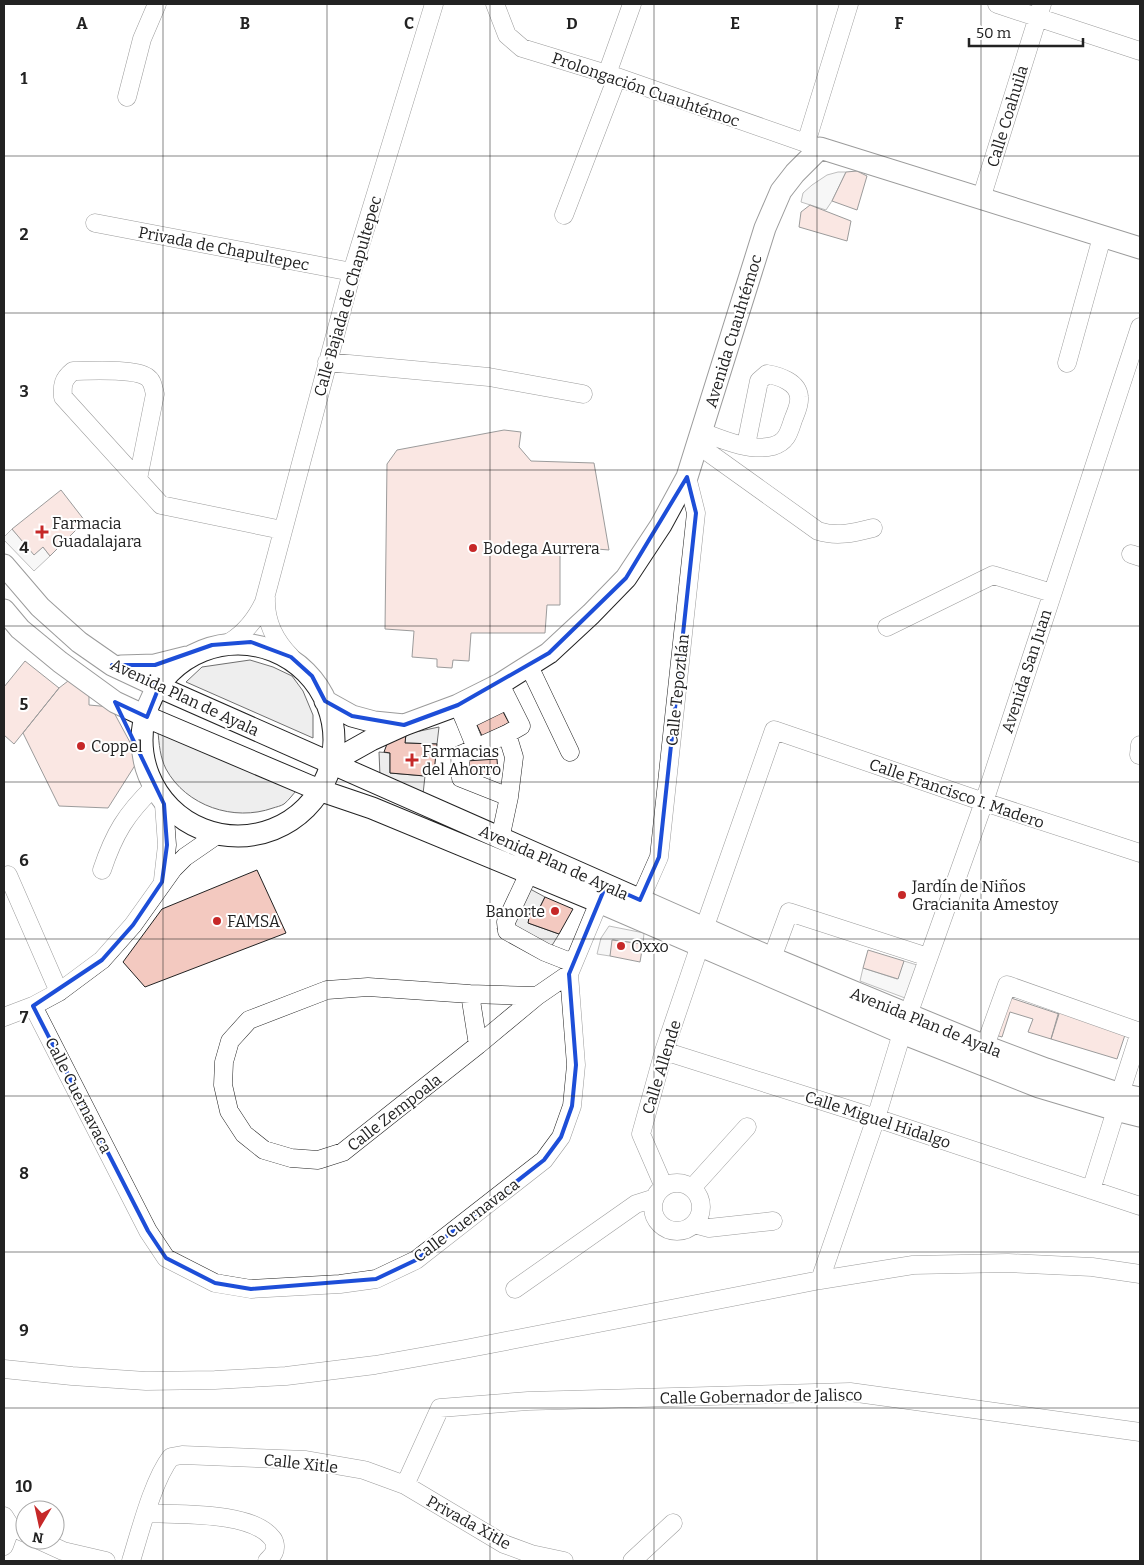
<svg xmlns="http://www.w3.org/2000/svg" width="1144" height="1565" viewBox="0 0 1144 1565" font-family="Bitter,serif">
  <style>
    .green { fill: #eee; stroke: #6f6f6f }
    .parking { fill: #ededed; stroke: #6f6f6f }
    .building { fill: #f3c9c0; stroke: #222 }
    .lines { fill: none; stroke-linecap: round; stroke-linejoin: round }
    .minor-casing { stroke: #222; stroke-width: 19 }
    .major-casing { stroke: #222; stroke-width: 23 }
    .minor { stroke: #fff; stroke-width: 18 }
    .major { stroke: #fff; stroke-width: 21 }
    .marked { fill: none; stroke: #1d4ed8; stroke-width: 4; stroke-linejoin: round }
    .grid { fill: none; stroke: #222; stroke-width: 1; stroke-opacity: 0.55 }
    .poi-dot { fill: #c62828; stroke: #fff; stroke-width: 2 }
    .labels { text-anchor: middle; stroke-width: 4; stroke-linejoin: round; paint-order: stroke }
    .street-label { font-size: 16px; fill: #222; stroke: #fff }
    .poi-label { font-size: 16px; fill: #222; stroke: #fff; text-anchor: start }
    .grid-label { font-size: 16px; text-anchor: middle; font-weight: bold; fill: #222; stroke: #fff; stroke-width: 4; stroke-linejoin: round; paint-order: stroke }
  </style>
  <rect width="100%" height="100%" fill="#fff"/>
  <!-- green -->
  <path class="green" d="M 250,660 L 273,667 L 292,676 L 303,691 L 313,715 L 313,738 L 186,682 L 202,667 Z
    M 158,731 L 297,790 C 293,794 289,800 284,804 C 281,806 276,807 273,808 C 234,822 186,806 166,769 C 160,757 159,744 158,731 Z"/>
  <!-- parking -->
  <path class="parking" d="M 838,172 L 846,172 L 832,201 L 826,210 L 801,202 L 803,193 L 812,185 L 827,175 Z
    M 12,529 L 34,554 L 43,547 L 50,556 L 34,571 L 4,540 L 4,537 Z
    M 439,727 L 437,744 L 405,743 L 406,734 Z
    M 379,752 L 390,753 L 390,773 L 425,776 L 423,794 L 380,776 Z
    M 519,883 L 545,897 L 537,913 L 528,923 L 559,934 L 548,952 L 497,929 Z
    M 609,926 L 644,933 L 643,944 L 613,940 L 610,956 L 597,954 L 601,938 Z
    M 904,961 L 917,965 L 905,998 L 860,981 L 863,968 L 897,979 Z"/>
  <!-- building -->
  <path class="building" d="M 857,171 L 867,176 L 857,210 L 832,201 L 846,172 Z
    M 810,205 L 851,221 L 847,241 L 799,227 L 801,212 Z
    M 504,430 L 521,432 L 519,447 L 531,461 L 594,463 L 609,550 L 560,546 L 560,605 L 547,605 L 545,633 L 471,633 L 469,661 L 453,660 L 452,668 L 437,667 L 437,659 L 412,657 L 414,631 L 385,629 L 387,464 L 397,450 Z
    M 61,490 L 85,521 L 50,556 L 43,547 L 34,555 L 12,529 Z
    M 25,661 L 59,688 L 14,744 L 4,735 L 4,687 Z
    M 68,681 L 89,694 L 89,705 L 111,707 L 139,759 L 108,808 L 59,806 L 23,733 L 59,688 Z
    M 502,710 L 509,723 L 482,736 L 476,723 Z
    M 406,734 L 405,743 L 437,744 L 434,773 L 425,776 L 390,773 L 390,753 L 384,752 L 387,744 Z
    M 497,759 L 498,773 L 466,775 L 466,761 Z
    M 257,870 L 286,933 L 145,987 L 123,962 L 162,909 Z
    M 545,897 L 573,909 L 559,934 L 528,923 L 530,913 L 537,913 Z
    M 612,940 L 643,944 L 640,962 L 610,956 Z
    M 868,950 L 904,961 L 898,979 L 863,968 Z
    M 1005,996 L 1059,1014 L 1051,1039 L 1028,1032 L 1033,1019 L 1010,1012 L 1002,1037 L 992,1034 Z
    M 1059,1011 L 1126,1032 L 1117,1059 L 1051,1039 Z"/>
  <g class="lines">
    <defs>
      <path id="minor" d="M 495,4 L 507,35 L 522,48 L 617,77 L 820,148
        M 997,4 L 1140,51
        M 607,74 L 632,4
        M 127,97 L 142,39 L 157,4
        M 806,143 L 849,4
        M 981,199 L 1042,4
        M 564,215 L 617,77
        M 95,223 L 352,272
        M 327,362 L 489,377 L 583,394
        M 1067,363 L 1102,237
        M 702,432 C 723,440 751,452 773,446 C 787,442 789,432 793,420 C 796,412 800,405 799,397 C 798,382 779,376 767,374 L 759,381 L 746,445
        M 698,445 L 818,531 C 837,537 853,533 873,528
        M 138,479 L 155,394 C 153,387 153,381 147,377 C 134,368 90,371 73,371 C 63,379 62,385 63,397 L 161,505 L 282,530
        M 1131,554 L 1140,557
        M 266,598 C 265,621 275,641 291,657
        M 887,627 L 993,575 L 1052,593
        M 230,642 C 246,632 256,619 264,602 L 352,272 L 434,4
        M 529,666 L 570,752
        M 500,684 L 521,726 L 507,734 L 514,757 L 509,797
        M 458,705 L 465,721 L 508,700
        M 465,721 L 476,748 L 507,734
        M 476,748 L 460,755 L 461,778 L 509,797 L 500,839
        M 1139,755 L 1140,745
        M 102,870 C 114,834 126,814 154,787
        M 529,873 L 506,922 L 507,931 L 545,952 L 573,963
        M 8,875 L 59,992
        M 163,880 L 167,845 L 164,804
        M 640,900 L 659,857 L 696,513 L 687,477
        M 704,929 L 774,730 L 984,802 L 1140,853
        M 772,958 L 789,912 L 928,957
        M 470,994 L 478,1045
        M 537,996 L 478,1045 L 343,1152 L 318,1160 L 291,1158 L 264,1150 L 244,1134 L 229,1111 L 223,1085 L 224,1062 L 230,1041 L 249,1020 L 327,990 L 368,987 L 470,994 L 537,996 L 569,974
        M 33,1006 L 148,1231 L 166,1258 L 215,1283 L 251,1289 L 340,1284 L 376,1279 L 416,1260 L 544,1160 L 561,1137 L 572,1106 L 576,1065 L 569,974 L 599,902
        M 908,1015 L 984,802 L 1140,327
        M 4,1017 L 33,1006 L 59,992 L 102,960 L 133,925 L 173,869 L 185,857 L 214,837
        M 985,1046 L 1007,985 L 1140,1032 L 1120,1094
        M 664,1051 L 876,1118 L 1140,1206
        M653 1207a24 24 0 1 1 48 0a24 24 0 1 1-48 0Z
        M 664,1187 L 641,1134 L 664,1051 L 700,945
        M 692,1188 L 747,1127
        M 1091,1190 L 1116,1110
        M 694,1224 L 709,1228 L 773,1221
        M 820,1280 L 876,1118 L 902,1033
        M 515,1289 L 636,1204 L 655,1198
        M 4,1369 L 72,1376 L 146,1381 L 215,1380 L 286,1376 L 375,1365 L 465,1349 L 820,1280 L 913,1265 L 1008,1263 L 1092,1267 L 1140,1274
        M 405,1485 L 440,1408 L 528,1401 L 850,1392 L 1140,1432
        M 146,1513 C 180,1515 251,1511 272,1538 C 275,1541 276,1548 274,1552 C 273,1555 269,1559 267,1561
        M 4,1516 L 11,1527 L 25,1533
        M 39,1540 L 63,1551 L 106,1561
        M 4,1546 L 11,1527
        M 131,1561 C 140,1532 153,1480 171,1457 L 182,1455 L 306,1460 L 364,1470 L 405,1485 L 504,1544 L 531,1554 L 564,1561
        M 632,1561 L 673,1523"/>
      <path id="major" d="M 4,565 L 40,607 L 79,642 L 112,665 L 159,687 L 772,958 L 985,1046 L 1046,1069 L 1120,1094 L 1140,1098
        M 4,610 L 20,629 L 60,662 L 115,702 L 147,717 L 319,790 L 372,808 L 599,902 L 902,1033 L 1039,1087 L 1116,1110 L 1140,1116
        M142 740a96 96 0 1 1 192 0a96 96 0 1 1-192 0Z
        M 121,666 L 155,665 L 187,657
        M 325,701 L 352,716 L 374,722 L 404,725
        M 330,763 L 371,740 L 404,725 L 458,705 L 500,684 L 549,653 L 591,614 L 626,578 L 661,525 L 687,477 L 765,228 L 781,191 L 795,173 L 820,148 L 1140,248"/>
    </defs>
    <!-- minor casing -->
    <use href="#minor" class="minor-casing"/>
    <!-- major casing -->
    <use href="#major" class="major-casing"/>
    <!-- minor -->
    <use href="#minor" class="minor"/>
    <!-- major -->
    <use href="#major" class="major"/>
  </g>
  <!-- marked area -->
  <path d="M0 0H1144V1565H0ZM 687,477 L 696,513 L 659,857 L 640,900 L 606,885 L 569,974 L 576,1065 L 572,1106 L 561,1137 L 544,1160 L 416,1260 L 376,1279 L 251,1289 L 215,1283 L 166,1258 L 148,1231 L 33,1006 L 102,960 L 133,925 L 162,882 L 167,845 L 164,804 L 115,702 L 147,717 L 159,687 L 112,665 L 155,665 L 212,645 L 251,642 L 291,657 L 312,676 L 325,701 L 352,716 L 404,725 L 458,705 L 549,653 L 626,578 Z" fill="#fff" fill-opacity=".55" fill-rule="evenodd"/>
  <path class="marked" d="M 687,477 L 696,513 L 659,857 L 640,900 L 606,885 L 569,974 L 576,1065 L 572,1106 L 561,1137 L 544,1160 L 416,1260 L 376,1279 L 251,1289 L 215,1283 L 166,1258 L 148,1231 L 33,1006 L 102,960 L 133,925 L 162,882 L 167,845 L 164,804 L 115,702 L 147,717 L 159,687 L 112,665 L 155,665 L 212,645 L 251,642 L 291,657 L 312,676 L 325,701 L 352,716 L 404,725 L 458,705 L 549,653 L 626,578 Z"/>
  <!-- grid -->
  <path class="grid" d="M 163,4 L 163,1561M 327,4 L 327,1561M 490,4 L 490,1561M 654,4 L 654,1561M 817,4 L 817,1561M 981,4 L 981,1561M 4,156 L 1140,156M 4,313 L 1140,313M 4,470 L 1140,470M 4,626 L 1140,626M 4,782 L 1140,782M 4,939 L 1140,939M 4,1096 L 1140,1096M 4,1252 L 1140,1252M 4,1408 L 1140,1408"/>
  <!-- markers -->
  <g class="poi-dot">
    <path d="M39.5 524.5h5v5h5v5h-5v5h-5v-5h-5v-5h5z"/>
    <circle cx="473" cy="548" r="5"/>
    <circle cx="81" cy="746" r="5"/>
    <path d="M409.5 752.5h5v5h5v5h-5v5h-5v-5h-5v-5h5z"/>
    <circle cx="902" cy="895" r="5"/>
    <circle cx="555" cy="911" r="5"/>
    <circle cx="217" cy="921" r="5"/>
    <circle cx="621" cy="946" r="5"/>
  </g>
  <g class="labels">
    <!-- street labels -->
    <g class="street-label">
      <text transform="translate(646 89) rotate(19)" y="6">Prolongación Cuauhtémoc</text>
      <text transform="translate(1007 116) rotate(-73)" y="6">Calle Coahuila</text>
      <text transform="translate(224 248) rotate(11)" y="6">Privada de Chapultepec</text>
      <text transform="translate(347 296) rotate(-74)" y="6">Calle Bajada de Chapultepec</text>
      <text transform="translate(733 331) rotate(-73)" y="6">Avenida Cuauhtémoc</text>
      <text transform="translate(1026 671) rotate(-72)" y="6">Avenida San Juan</text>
      <text transform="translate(677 690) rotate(-84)" y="6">Calle Tepoztlán</text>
      <text transform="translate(185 697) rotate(25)" y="6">Avenida Plan de Ayala</text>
      <text transform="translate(957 793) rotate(19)" y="6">Calle Francisco I. Madero</text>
      <text transform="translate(554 862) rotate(24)" y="6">Avenida Plan de Ayala</text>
      <text transform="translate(926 1022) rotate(22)" y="6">Avenida Plan de Ayala</text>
      <text transform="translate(661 1067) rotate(-73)" y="6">Calle Allende</text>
      <text transform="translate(79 1095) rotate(63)" y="6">Calle Cuernavaca</text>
      <text transform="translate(394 1112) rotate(-38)" y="6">Calle Zempoala</text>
      <text transform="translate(878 1119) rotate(18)" y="6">Calle Miguel Hidalgo</text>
      <text transform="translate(466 1220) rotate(-37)" y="6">Calle Cuernavaca</text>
      <text transform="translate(761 1396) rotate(-1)" y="6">Calle Gobernador de Jalisco</text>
      <text transform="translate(301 1463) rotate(6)" y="6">Calle Xitle</text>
      <text transform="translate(469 1522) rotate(29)" y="6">Privada Xitle</text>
    </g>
    <!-- poi labels -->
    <g class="poi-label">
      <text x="52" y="529">Farmacia<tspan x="52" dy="18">Guadalajara</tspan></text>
      <text x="483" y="554">Bodega Aurrera</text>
      <text x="91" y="752">Coppel</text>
      <text x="422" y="757">Farmacias<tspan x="422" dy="18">del Ahorro</tspan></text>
      <text x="912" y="892">Jardín de Niños<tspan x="912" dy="18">Gracianita Amestoy</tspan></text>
      <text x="545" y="917" text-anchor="end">Banorte</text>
      <text x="227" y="927">FAMSA</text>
      <text x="631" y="952">Oxxo</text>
    </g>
  </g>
  <g class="grid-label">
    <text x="82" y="29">A</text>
    <text x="245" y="29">B</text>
    <text x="409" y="29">C</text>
    <text x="572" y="29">D</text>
    <text x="735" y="29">E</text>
    <text x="899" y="29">F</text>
    <text x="24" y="84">1</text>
    <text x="24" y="240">2</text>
    <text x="24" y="397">3</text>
    <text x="24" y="553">4</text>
    <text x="24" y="710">5</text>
    <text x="24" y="866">6</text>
    <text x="24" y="1023">7</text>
    <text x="24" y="1179">8</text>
    <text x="24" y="1336">9</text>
    <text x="24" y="1492">10</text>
  </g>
  <!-- border -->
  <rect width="1144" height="1565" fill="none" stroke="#222222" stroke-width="10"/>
  <!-- north arrow -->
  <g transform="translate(40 1525) rotate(189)"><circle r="24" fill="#ffffff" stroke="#a7a7a7"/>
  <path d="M0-4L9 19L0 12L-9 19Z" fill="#c62828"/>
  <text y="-8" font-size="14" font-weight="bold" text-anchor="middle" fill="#222222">N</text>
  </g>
  <!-- scale -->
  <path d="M969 38v8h114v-8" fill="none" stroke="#222222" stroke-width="2.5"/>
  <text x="976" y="38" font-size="15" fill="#222222" stroke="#ffffff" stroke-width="4" paint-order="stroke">50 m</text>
</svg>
